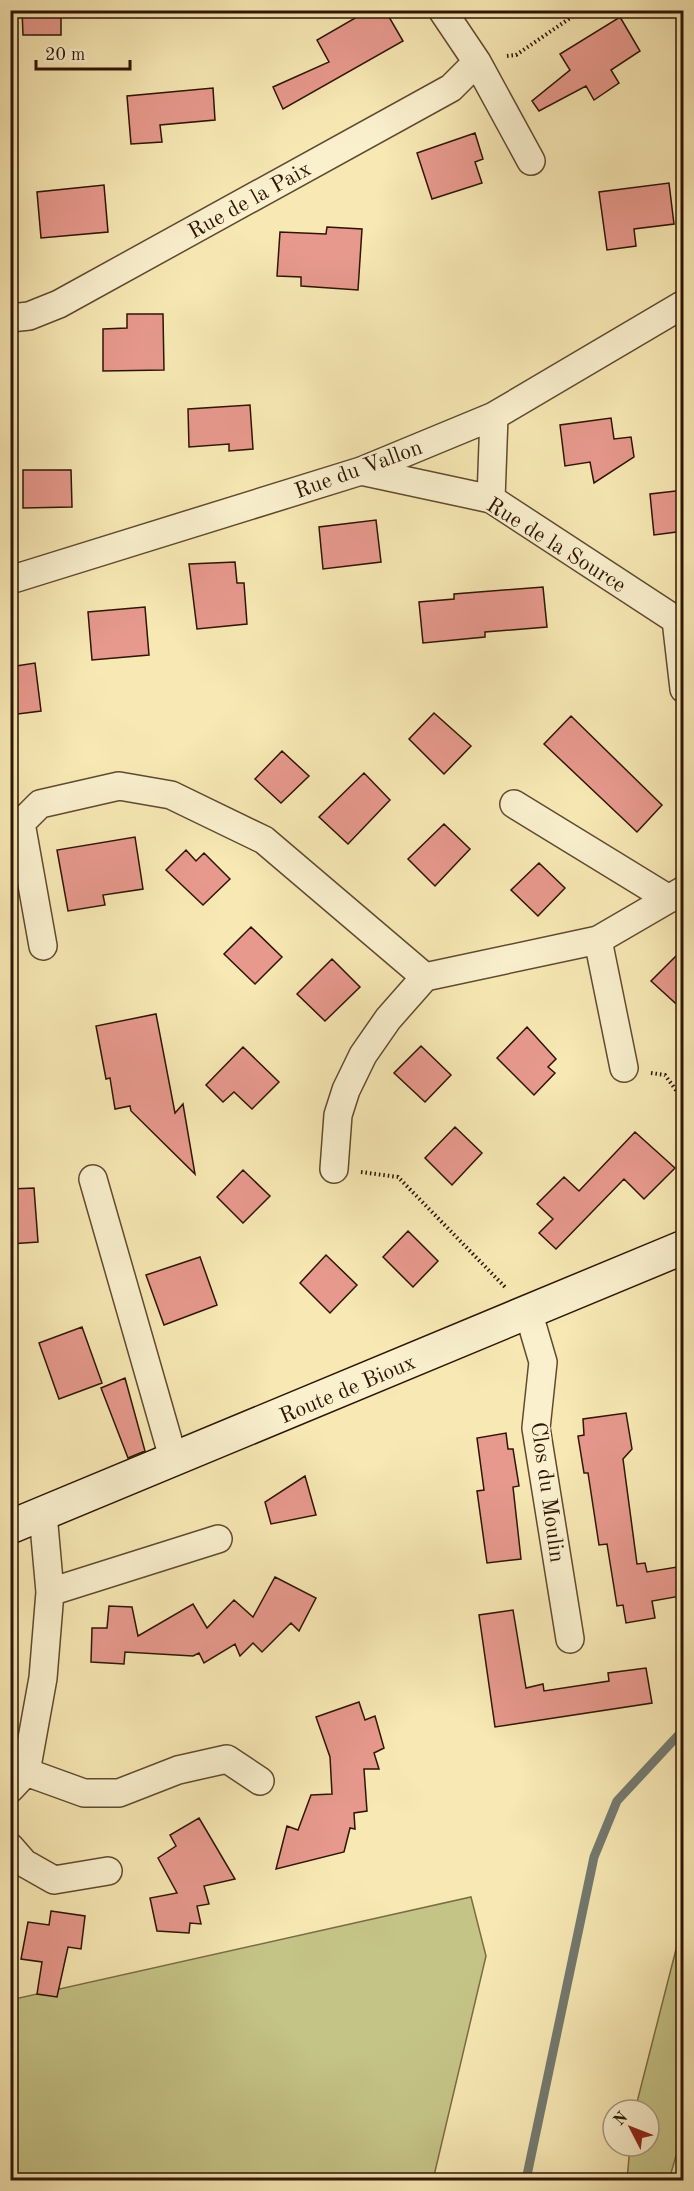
<svg xmlns="http://www.w3.org/2000/svg" width="694" height="2191" viewBox="0 0 694 2191" font-family="'Old Standard TT',serif">
  <style>
    .green { fill: #c5c487; stroke: #7a6c45; stroke-width: 1.5 }
    .lines { fill: none; stroke-linecap: round; stroke-linejoin: round }
    .stream { stroke: #747a70; stroke-width: 9 }
    .building { fill: #e7998d; stroke: #2e1503; stroke-width: 1.5 }
    .street-casing { stroke: #604a2f; stroke-width: 30 }
    .secondary-casing { stroke: #2e1503; stroke-width: 36 }
    .path { stroke: #2e1503; stroke-width: 4; stroke-dasharray: 1.5 3; stroke-linecap: butt }
    .street { stroke: #faf0ce; stroke-width: 27 }
    .secondary { stroke: #faf0ce; stroke-width: 33 }
    .labels { text-anchor: middle; stroke-width: 4.5; stroke-linejoin: round; paint-order: stroke }
    .street-label { font-size: 22px; fill: #2e1503; stroke: #faf0ce }
  </style>
  <rect width="100%" height="100%" fill="#f7e8b4"/>
  <filter id="stains"><feTurbulence type="fractalNoise" baseFrequency=".00333" numOctaves="4"/><feColorMatrix values="0 0 0 0 .2 0 0 0 0 .09 0 0 0 0 .02 0 0 0 .5 -.17"/></filter>
  <radialGradient id="worn" r=".72"><stop offset=".6" stop-color="#630" stop-opacity="0"/><stop offset="1" stop-color="#630" stop-opacity=".3"/></radialGradient>
  <!-- green -->
  <path class="green" d="M 471,1897 L 486,1956 L 433,2180 L 11,2180 L 10,2000 Z
    M 683,1922 L 683,2132 L 669,2180 L 627,2180 L 630,2146 L 649,2146 L 649,2110 L 635,2110 Z"/>
  <g class="lines">
    <!-- stream -->
    <path class="stream" d="M 526,2180 L 594,1857 L 617,1801 L 684,1729"/>
  </g>
  <!-- building -->
  <path class="building" d="M 22,10 L 61,10 L 61,35 L 23,35 Z
    M 369,10 L 385,10 L 403,41 L 283,109 L 273,87 L 329,62 L 317,40 Z
    M 620,17 L 640,51 L 611,70 L 619,83 L 594,100 L 586,86 L 539,111 L 532,101 L 570,70 L 560,54 Z
    M 213,88 L 215,120 L 160,125 L 162,142 L 131,144 L 127,96 Z
    M 475,133 L 483,159 L 475,162 L 482,183 L 432,199 L 417,153 Z
    M 669,183 L 674,224 L 634,229 L 636,246 L 607,250 L 599,192 Z
    M 104,185 L 108,232 L 41,238 L 37,192 Z
    M 327,227 L 362,229 L 358,290 L 301,286 L 301,277 L 277,276 L 280,232 L 326,234 Z
    M 127,314 L 163,314 L 164,370 L 103,371 L 103,329 L 127,328 Z
    M 250,405 L 253,449 L 229,451 L 229,444 L 189,447 L 188,409 Z
    M 611,418 L 614,439 L 631,437 L 634,457 L 594,483 L 590,462 L 565,466 L 560,425 Z
    M 23,470 L 71,470 L 72,507 L 23,508 Z
    M 684,490 L 684,531 L 654,535 L 650,494 Z
    M 376,520 L 381,562 L 323,569 L 319,527 Z
    M 235,562 L 237,583 L 244,583 L 247,624 L 197,629 L 189,564 Z
    M 543,587 L 547,627 L 485,632 L 485,637 L 423,643 L 419,602 L 454,599 L 454,594 Z
    M 145,607 L 149,655 L 92,660 L 88,612 Z
    M 35,663 L 41,711 L 10,715 L 10,667 Z
    M 434,713 L 471,746 L 444,774 L 409,739 Z
    M 571,716 L 662,805 L 637,832 L 544,744 Z
    M 282,751 L 309,776 L 281,803 L 255,779 Z
    M 364,773 L 390,800 L 348,844 L 319,817 Z
    M 444,824 L 470,849 L 435,886 L 408,859 Z
    M 135,837 L 143,889 L 103,895 L 105,905 L 68,911 L 57,850 Z
    M 186,850 L 196,861 L 204,853 L 230,879 L 203,905 L 166,870 Z
    M 539,863 L 565,888 L 538,916 L 511,890 Z
    M 251,927 L 282,957 L 255,984 L 224,954 Z
    M 684,948 L 684,1011 L 651,981 Z
    M 332,959 L 360,987 L 325,1021 L 297,994 Z
    M 156,1014 L 175,1113 L 183,1104 L 195,1174 L 131,1111 L 130,1106 L 115,1109 L 110,1078 L 106,1079 L 96,1026 Z
    M 527,1027 L 556,1059 L 548,1067 L 555,1073 L 534,1095 L 497,1058 Z
    M 421,1046 L 451,1075 L 425,1102 L 394,1073 Z
    M 243,1047 L 279,1082 L 252,1109 L 234,1092 L 223,1102 L 206,1085 Z
    M 455,1127 L 482,1153 L 452,1185 L 425,1158 Z
    M 635,1132 L 675,1168 L 644,1199 L 624,1179 L 556,1249 L 539,1233 L 553,1219 L 537,1204 L 564,1177 L 579,1191 Z
    M 243,1170 L 270,1196 L 243,1223 L 217,1197 Z
    M 34,1188 L 38,1242 L 10,1244 L 10,1189 Z
    M 408,1231 L 438,1261 L 413,1287 L 383,1257 Z
    M 326,1255 L 357,1285 L 330,1313 L 300,1283 Z
    M 200,1257 L 217,1305 L 164,1325 L 146,1275 Z
    M 82,1327 L 102,1383 L 59,1399 L 39,1343 Z
    M 125,1378 L 145,1451 L 128,1458 L 101,1388 Z
    M 626,1413 L 632,1449 L 623,1459 L 637,1564 L 645,1563 L 647,1572 L 677,1567 L 681,1596 L 652,1601 L 655,1618 L 626,1623 L 623,1605 L 617,1606 L 607,1544 L 599,1545 L 588,1473 L 584,1473 L 578,1436 L 584,1435 L 583,1419 Z
    M 506,1433 L 508,1449 L 513,1449 L 519,1486 L 513,1487 L 521,1559 L 487,1563 L 477,1491 L 484,1490 L 477,1438 Z
    M 305,1476 L 316,1515 L 271,1524 L 265,1502 Z
    M 275,1577 L 316,1598 L 299,1631 L 291,1623 L 262,1652 L 253,1643 L 240,1656 L 235,1644 L 204,1663 L 199,1653 L 193,1656 L 125,1652 L 124,1664 L 91,1662 L 92,1628 L 107,1628 L 109,1606 L 132,1607 L 138,1636 L 193,1604 L 207,1628 L 234,1600 L 253,1617 Z
    M 513,1610 L 526,1688 L 543,1684 L 544,1691 L 609,1681 L 608,1673 L 646,1668 L 652,1703 L 495,1727 L 479,1615 Z
    M 359,1702 L 365,1720 L 375,1716 L 384,1748 L 374,1753 L 379,1769 L 364,1769 L 367,1811 L 354,1813 L 355,1829 L 350,1828 L 344,1852 L 276,1869 L 287,1826 L 298,1830 L 311,1795 L 332,1794 L 330,1757 L 316,1717 Z
    M 199,1818 L 235,1879 L 204,1886 L 209,1904 L 197,1906 L 201,1924 L 190,1923 L 189,1933 L 157,1931 L 150,1898 L 177,1893 L 158,1858 L 176,1846 L 170,1835 Z
    M 51,1911 L 85,1916 L 81,1949 L 68,1947 L 57,1997 L 37,1994 L 42,1962 L 21,1959 L 28,1922 L 49,1925 Z"/>
  <g class="lines">
    <defs>
      <path id="street" d="M 442,10 L 477,62 L 531,161
        M 10,318 L 29,316 L 59,304 L 451,88 L 477,62
        M 361,471 L 491,499 L 676,620 L 684,617
        M 491,499 L 494,416
        M 10,580 L 361,471 L 494,416 L 684,304
        M 676,620 L 684,689
        M 514,804 L 669,899
        M 598,940 L 624,1068
        M 43,946 L 21,823 L 40,804 L 119,786 L 171,795 L 264,840 L 425,977
        M 334,1169 L 338,1115 L 346,1090 L 363,1055 L 388,1019 L 425,977 L 598,940 L 684,890
        M 93,1179 L 174,1461
        M 528,1311 L 543,1362 L 536,1428 L 570,1639
        M 43,1514 L 50,1592
        M 26,1772 L 43,1678 L 50,1592 L 218,1539
        M 10,1789 L 26,1772 L 84,1793 L 119,1793 L 178,1770 L 227,1759 L 260,1781
        M 10,1847 L 24,1863 L 54,1880 L 108,1871"/>
      <path id="secondary" d="M 10,1527 L 684,1247"/>
    </defs>
    <!-- street casing -->
    <use href="#street" class="street-casing"/>
    <!-- secondary casing -->
    <use href="#secondary" class="secondary-casing"/>
    <!-- path -->
    <path class="path" d="M 507,56 L 516,55 L 582,10
      M 651,1073 L 665,1075 L 684,1101
      M 361,1172 L 398,1177 L 505,1287"/>
    <!-- street -->
    <use href="#street" class="street"/>
    <!-- secondary -->
    <use href="#secondary" class="secondary"/>
  </g>
  <g class="labels">
    <!-- street labels -->
    <g class="street-label">
      <text transform="translate(249 199) rotate(-29)" y="8">Rue de la Paix</text>
      <text transform="translate(358 468) rotate(-20)" y="8">Rue du Vallon</text>
      <text transform="translate(557 544) rotate(32)" y="8">Rue de la Source</text>
      <text transform="translate(347 1388) rotate(-23)" y="8">Route de Bioux</text>
      <text transform="translate(549 1492) rotate(82)" y="8">Clos du Moulin</text>
    </g>
  </g>
  <!-- margin -->
  <rect width="694" height="2191" fill="none" stroke="#f7e8b4" stroke-width="36"/>
  <rect x="12" y="12" width="670" height="2167" fill="none" stroke="#2e1503" stroke-width="3"/>
  <rect x="18" y="18" width="658" height="2155" fill="none" stroke="#2e1503" stroke-width="1.5"/>
  <!-- north arrow -->
  <g transform="translate(631 2128) rotate(312)"><circle r="28" fill="#faf0ce" stroke="#a8987d" stroke-width="1.5"/>
  <path d="M0-4.5L10 22L0 15L-10 22Z" fill="#8f2418"/>
  <text y="-9" font-size="16" font-weight="bold" text-anchor="middle" fill="#2e1503">N</text>
  </g>
  <!-- scale -->
  <path d="M36 60v9h94v-9" fill="none" stroke="#2e1503" stroke-width="3"/>
  <text x="45" y="60" font-size="18" fill="#2e1503" stroke="#faf0ce" stroke-width="4.5" paint-order="stroke">20 m</text>
  <rect width="100%" height="100%" filter="url(#stains)"/>
  <rect width="100%" height="100%" fill="url(#worn)"/>
</svg>
